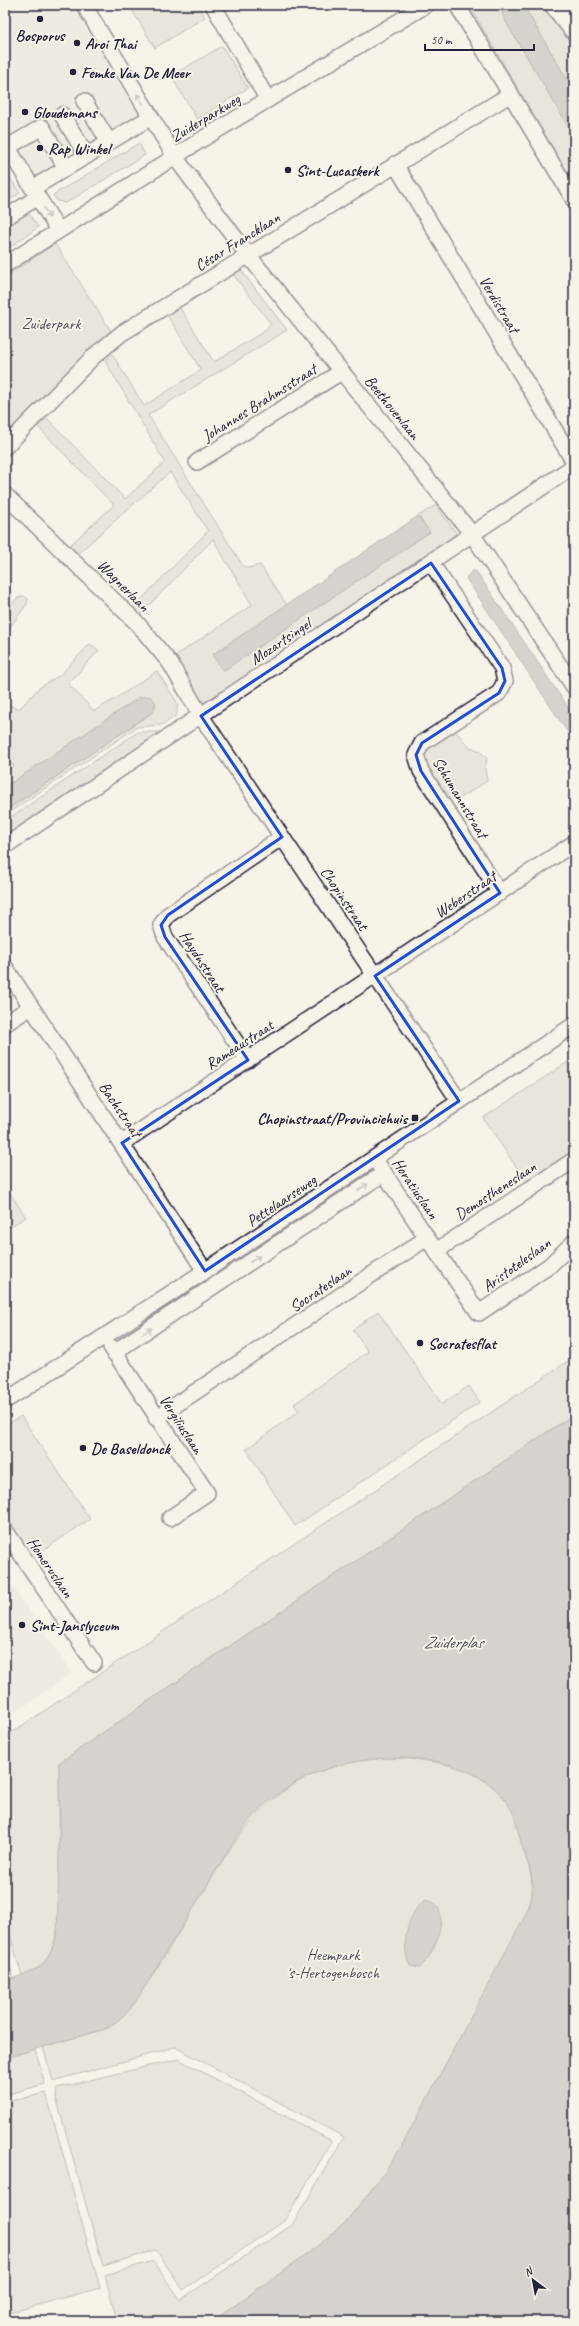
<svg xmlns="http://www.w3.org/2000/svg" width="579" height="2326" viewBox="0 0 579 2326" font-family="Caveat,sans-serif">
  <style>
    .built { fill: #e7e3db }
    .green { fill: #d8d5cf; stroke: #7d7c85 }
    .water { fill: #aeabad; stroke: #76747f }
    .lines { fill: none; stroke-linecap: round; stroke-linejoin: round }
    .minor-casing { stroke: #22223b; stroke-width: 18 }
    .major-casing { stroke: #22223b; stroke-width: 23 }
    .minor { stroke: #f7f3e8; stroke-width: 15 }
    .major { stroke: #f7f3e8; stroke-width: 20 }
    .oneway { stroke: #97959a }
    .marked { fill: none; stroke: #1d4ed8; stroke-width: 3; stroke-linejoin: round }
    .poi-dot { fill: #22223b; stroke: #f7f3e8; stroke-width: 1.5 }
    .labels { text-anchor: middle; stroke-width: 4; stroke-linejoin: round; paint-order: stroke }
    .poi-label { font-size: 16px; font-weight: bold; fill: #22223b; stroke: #f7f3e8; text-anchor: start }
    .street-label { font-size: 16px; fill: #22223b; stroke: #f7f3e8 }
    .park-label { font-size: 16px; fill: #504f60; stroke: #f7f3e8 }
    .water-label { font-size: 17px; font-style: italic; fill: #535263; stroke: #f7f3e8 }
  </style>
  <rect width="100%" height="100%" fill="#f7f3e8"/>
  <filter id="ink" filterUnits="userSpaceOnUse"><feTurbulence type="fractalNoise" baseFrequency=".025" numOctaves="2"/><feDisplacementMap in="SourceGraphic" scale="8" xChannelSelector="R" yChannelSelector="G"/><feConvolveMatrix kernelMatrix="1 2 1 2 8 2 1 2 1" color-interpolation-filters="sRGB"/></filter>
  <g filter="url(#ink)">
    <!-- built -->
    <path class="built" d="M 5,5 L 84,5 L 151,117 L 33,188 L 5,143 Z
      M 5,1576 L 72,1673 L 5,1719 Z"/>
    <!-- green -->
    <path class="green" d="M 129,5 L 198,5 L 205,17 L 155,48 Z
      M 469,5 L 499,5 L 506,22 L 574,136 L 574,184 Z
      M 523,5 L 548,5 L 574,46 L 574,91 Z
      M 222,46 L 248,88 L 197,119 L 171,76 Z
      M 139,143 L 145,155 L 66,203 L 57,201 L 53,195 Z
      M 5,170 L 20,193 L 5,203 Z
      M 25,214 L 29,214 L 38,227 L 5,251 L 5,227 Z
      M 55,244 L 111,331 L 88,351 L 5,435 L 5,277 Z
      M 241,270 L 287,330 L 148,415 L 243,566 L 248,568 L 260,565 L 287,605 L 213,654 L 223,670 L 430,532 L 418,516 L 436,505 L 456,533 L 449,543 L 214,701 L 204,701 L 199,698 L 172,658 L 252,605 L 213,539 L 137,618 L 130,611 L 208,531 L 170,472 L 75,556 L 67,548 L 114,505 L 38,427 L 47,418 L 125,499 L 165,462 L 105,361 L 112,354 L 144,406 L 201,370 L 168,316 L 180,308 L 214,362 L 266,330 L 271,324 L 233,274 Z
      M 24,596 L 28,599 L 27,604 L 5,634 L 5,612 L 17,598 Z
      M 90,644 L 99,650 L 68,684 L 94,711 L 115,699 L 157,671 L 178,704 L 176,716 L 162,725 L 137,727 L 5,815 L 5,811 L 153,712 L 156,703 L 140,697 L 5,787 L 5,772 L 14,766 L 5,759 L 5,702 L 17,709 L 20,708 L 39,688 L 60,675 Z
      M 453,728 L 468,746 L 480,751 L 487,758 L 485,769 L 487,781 L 456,801 L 429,776 L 420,753 Z
      M 138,732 L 161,732 L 5,836 L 5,821 Z
      M 574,1058 L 574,1157 L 530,1187 L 483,1118 Z
      M 5,1186 L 26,1217 L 5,1230 Z
      M 378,1311 L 442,1404 L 469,1386 L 480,1402 L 295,1526 L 246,1449 L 299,1411 L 294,1404 L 368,1352 L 353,1330 Z
      M 574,1357 L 574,1414 L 166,1689 L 59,1763 C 59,1802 59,1841 59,1879 C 59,1903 61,1929 51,1951 C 45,1965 35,1970 22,1976 L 5,1919 L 5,1737 Z
      M 21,1416 L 90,1519 L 30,1559 L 5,1521 L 5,1426 Z
      M 388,1758 C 432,1759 494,1766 515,1814 C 519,1824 519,1836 522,1846 C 534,1881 537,1891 521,1925 L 400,2149 L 384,2174 L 345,2223 L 316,2248 L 213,2321 L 117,2321 L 105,2275 L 153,2261 L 180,2300 L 292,2225 L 344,2137 L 175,2047 L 53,2081 L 43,2047 L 108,2028 L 130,2010 C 158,1968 184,1924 210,1881 C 256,1805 294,1764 388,1758 Z
      M 5,1951 L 14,1979 L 5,1982 Z
      M 35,2049 L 45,2084 L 5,2095 L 6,2102 L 46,2093 L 100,2288 L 5,2314 L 5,2058 Z
      M 178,2059 L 330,2140 L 331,2143 L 284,2221 L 183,2290 L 156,2250 L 103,2266 L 56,2097 L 57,2088 Z"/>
    <!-- water -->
    <path class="water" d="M 499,5 L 523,5 L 574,91 L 574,136 L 506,22 Z
      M 418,516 L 430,532 L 223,671 L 212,655 Z
      M 472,571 L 476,571 L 574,716 L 574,742 L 466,578 Z
      M 150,696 L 156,703 L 153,712 L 5,811 L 5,787 L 140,697 Z
      M 574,1414 L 574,2321 L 213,2321 L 315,2248 L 345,2223 L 384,2174 L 400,2149 L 529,1908 C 531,1901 534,1893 533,1886 C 532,1871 525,1856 521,1842 C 516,1826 516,1813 505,1800 C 481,1769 440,1759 402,1758 C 349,1757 296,1773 258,1811 C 239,1831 224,1857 210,1881 C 195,1906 180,1929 165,1953 C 148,1981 135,2010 108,2028 L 5,2058 L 5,1982 L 41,1967 L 51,1952 L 57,1935 L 60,1828 L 59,1763 L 166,1689 Z
      M 426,1900 C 430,1902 435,1902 437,1906 C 448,1920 432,1960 419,1968 L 410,1966 C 400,1948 407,1910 426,1900 Z"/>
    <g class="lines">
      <defs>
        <path id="minor" d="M 84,5 L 175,157 L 248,255 L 472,534 L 574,687
          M 213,5 L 268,100
          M 457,5 L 574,200
          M 84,101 L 109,142
          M 62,115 L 87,156
          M 5,143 L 58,230
          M 8,147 L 42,127 L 66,168
          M 395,164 L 574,462
          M 33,188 L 151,117
          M 5,218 L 38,197
          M 5,265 L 204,138 L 426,5
          M 5,447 L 94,356 L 122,333 L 511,94
          M 197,462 L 341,372
          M 5,495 L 137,623 L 170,663 L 201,716 L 459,1101
          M 431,563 L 502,668 L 505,681 L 499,693 L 422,743 L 416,755 L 421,771 L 500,893
          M 5,846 L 574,466
          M 5,967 L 205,1271
          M 5,1024 L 31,1007
          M 248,1060 L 165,937 L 161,925 L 168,915 L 282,837
          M 122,1143 L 574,843
          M 380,1167 L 427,1238
          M 436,1251 L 574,1160
          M 111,1347 L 207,1493 L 170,1518
          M 115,1354 L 125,1345 L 372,1181 L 385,1174
          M 5,1401 L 205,1271 L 574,1025
          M 156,1418 L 427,1238 L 479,1313 L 549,1266 L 574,1242
          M 5,1530 L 94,1663"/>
        <path id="major" d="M 555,5 L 574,29"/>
      </defs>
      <!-- minor casing -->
      <use href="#minor" class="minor-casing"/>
      <!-- major casing -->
      <use href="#major" class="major-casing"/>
      <!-- minor -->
      <use href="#minor" class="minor"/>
      <!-- major -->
      <use href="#major" class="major"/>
    </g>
    <!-- one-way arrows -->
    <defs><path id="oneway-shaft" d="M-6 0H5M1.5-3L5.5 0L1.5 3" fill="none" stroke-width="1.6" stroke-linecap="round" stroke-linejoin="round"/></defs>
    <g class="oneway">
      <use href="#oneway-shaft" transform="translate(140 99) rotate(-121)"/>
      <use href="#oneway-shaft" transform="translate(47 213) rotate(59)"/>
      <use href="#oneway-shaft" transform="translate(363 1187) rotate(-34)"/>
      <use href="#oneway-shaft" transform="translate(255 1259) rotate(-34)"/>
      <use href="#oneway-shaft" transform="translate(147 1331) rotate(-34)"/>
    </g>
  </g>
  <!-- marked area -->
  <path d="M0 0H579V2326H0ZM 431,563 L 502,668 L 505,681 L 499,693 L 422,743 L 416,755 L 421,771 L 500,893 L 375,976 L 459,1101 L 205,1271 L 122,1143 L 248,1060 L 165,937 L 161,925 L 168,915 L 282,837 L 201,716 Z" fill="#f7f3e8" fill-opacity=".55" fill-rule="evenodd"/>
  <path class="marked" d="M 431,563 L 502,668 L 505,681 L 499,693 L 422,743 L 416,755 L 421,771 L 500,893 L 375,976 L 459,1101 L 205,1271 L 122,1143 L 248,1060 L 165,937 L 161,925 L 168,915 L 282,837 L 201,716 Z"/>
  <!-- markers -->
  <g class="poi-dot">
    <circle cx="40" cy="19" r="4"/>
    <circle cx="77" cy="43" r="4"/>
    <circle cx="73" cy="72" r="4"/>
    <circle cx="25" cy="112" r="4"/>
    <circle cx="40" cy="148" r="4"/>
    <circle cx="288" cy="170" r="4"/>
    <rect x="411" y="1114" width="8" height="8" rx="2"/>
    <circle cx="420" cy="1343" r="4"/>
    <circle cx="83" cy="1448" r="4"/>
    <circle cx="22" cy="1625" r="4"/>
  </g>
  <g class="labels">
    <!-- poi labels -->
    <g class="poi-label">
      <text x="40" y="41" text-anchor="middle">Bosporus</text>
      <text x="85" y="49">Aroi Thai</text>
      <text x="81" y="78">Femke Van De Meer</text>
      <text x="33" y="118">Gloudemans</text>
      <text x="48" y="154">Rap Winkel</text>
      <text x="296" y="176">Sint-Lucaskerk</text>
      <text x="407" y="1124" text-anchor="end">Chopinstraat/Provinciehuis</text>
      <text x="428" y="1349">Socratesflat</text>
      <text x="91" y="1454">De Baseldonck</text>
      <text x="30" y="1631">Sint-Janslyceum</text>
    </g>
    <!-- street labels -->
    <g class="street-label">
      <text transform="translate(205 117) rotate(-31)" y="6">Zuiderparkweg</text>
      <text transform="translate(237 241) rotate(-32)" y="6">César Francklaan</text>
      <text transform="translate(500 304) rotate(59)" y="6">Verdistraat</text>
      <text transform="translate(259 402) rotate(-32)" y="6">Johannes Brahmsstraat</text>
      <text transform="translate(393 407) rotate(51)" y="6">Beethovenlaan</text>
      <text transform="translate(124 585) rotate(45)" y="6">Wagnerlaan</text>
      <text transform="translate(280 641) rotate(-34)" y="6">Mozartsingel</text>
      <text transform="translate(461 797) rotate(59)" y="6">Schumannstraat</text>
      <text transform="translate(465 894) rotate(-34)" y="6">Weberstraat</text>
      <text transform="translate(345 898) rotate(56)" y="6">Chopinstraat</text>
      <text transform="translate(203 961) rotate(57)" y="6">Haydnstraat</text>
      <text transform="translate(239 1044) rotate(-33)" y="6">Rameaustraat</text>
      <text transform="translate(121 1109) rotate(56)" y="6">Bachstraat</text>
      <text transform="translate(416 1188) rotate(56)" y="6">Horatiuslaan</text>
      <text transform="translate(495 1190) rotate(-33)" y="6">Demostheneslaan</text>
      <text transform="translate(281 1200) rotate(-34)" y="6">Pettelaarseweg</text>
      <text transform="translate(516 1264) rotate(-36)" y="6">Aristoteleslaan</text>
      <text transform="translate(320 1288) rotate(-34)" y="6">Socrateslaan</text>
      <text transform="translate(182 1424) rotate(57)" y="6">Vergiliuslaan</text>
      <text transform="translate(51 1567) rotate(56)" y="6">Homeruslaan</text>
    </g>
    <!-- park labels -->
    <g class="park-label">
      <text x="51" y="329">Zuiderpark</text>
      <text x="333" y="1960">Heempark<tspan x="333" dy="18">'s-Hertogenbosch</tspan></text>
    </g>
    <!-- water labels -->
    <g class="water-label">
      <text x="453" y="1648">Zuiderplas</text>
    </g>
  </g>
  <!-- margin -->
  <rect width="579" height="2326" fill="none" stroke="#f7f3e8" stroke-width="20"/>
  <rect x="10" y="10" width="559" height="2306" fill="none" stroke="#22223b" stroke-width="1.5" filter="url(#ink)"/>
  <!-- north arrow -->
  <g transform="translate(533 2280) rotate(328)" stroke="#f7f3e8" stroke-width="3" paint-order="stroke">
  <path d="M0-3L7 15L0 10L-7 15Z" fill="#22223b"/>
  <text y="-6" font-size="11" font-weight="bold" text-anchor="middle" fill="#22223b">N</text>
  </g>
  <!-- scale -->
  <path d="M425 44v6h109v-6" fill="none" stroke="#22223b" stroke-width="2"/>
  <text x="431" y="44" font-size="12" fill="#22223b" stroke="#f7f3e8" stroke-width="3" paint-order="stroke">50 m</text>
</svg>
